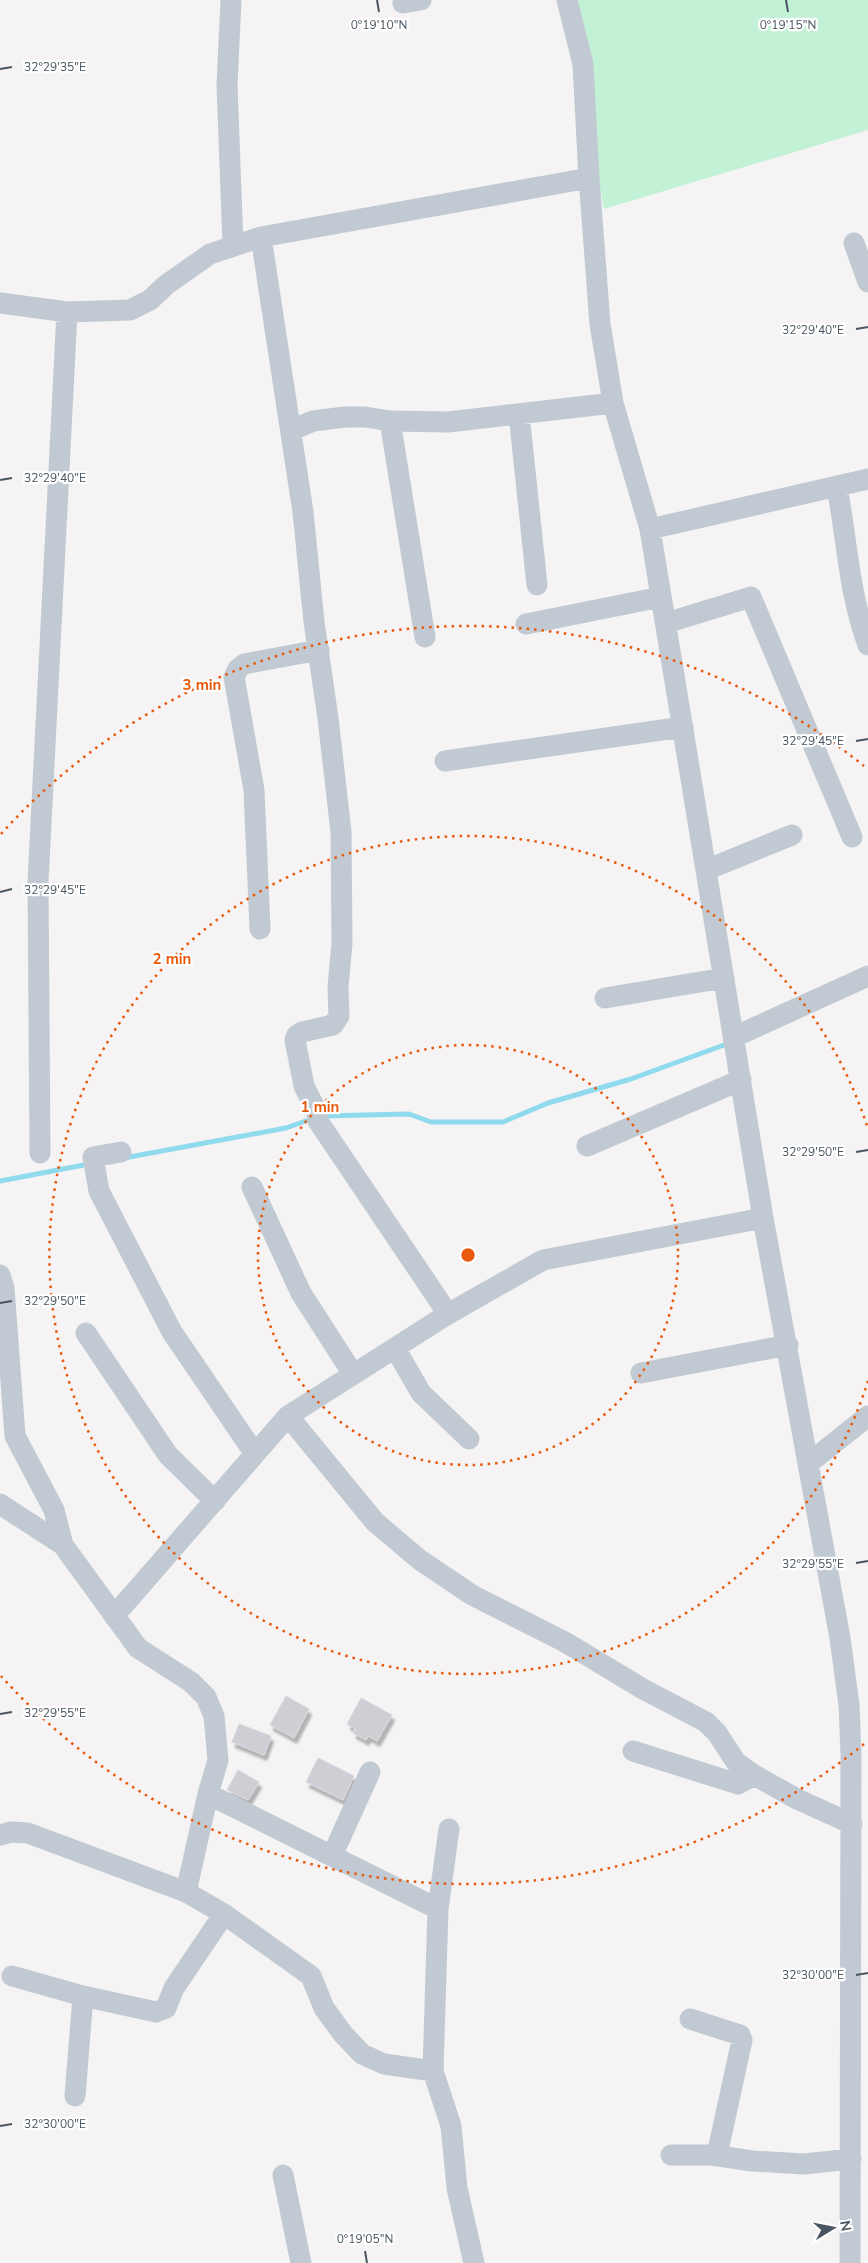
<svg xmlns="http://www.w3.org/2000/svg" width="868" height="2263" viewBox="0 0 868 2263" font-family="'Nunito Sans',sans-serif">
  <style>
    .green { fill: #c3f1d5 }
    .lines { fill: none; stroke-linecap: round; stroke-linejoin: round }
    .stream { stroke: #90daee; stroke-width: 5 }
    .building { fill: #cdcfd5; stroke: #d7d9de; filter: url(#shadow) }
    .minor { stroke: #c1cad2; stroke-width: 21 }
    .ticks { fill: none; stroke: #4a5661; stroke-width: 2 }
    .ring { fill: none; stroke: #e8590c; stroke-width: 2.5; stroke-dasharray: 2.5 5 }
    .ticks-label { font-size: 12px; text-anchor: middle; fill: #4a5661; stroke: #fff; stroke-width: 4.5; stroke-linejoin: round; paint-order: stroke }
    .centre { fill: #e8590c; stroke: #fff; stroke-width: 2.5 }
    .ring-label { font-size: 15px; text-anchor: middle; font-weight: bold; fill: #e8590c; stroke: #fff; stroke-width: 4.5; stroke-linejoin: round; paint-order: stroke }
  </style>
  <defs>
    <filter id="shadow"><feDropShadow dx="3" dy="5.5" stdDeviation="1" flood-color="#0004"/></filter>
  </defs>
  <rect width="100%" height="100%" fill="#f5f3f3"/>
  <!-- green -->
  <path class="green" d="M 564,0 L 868,0 L 868,130 L 604,209 Z"/>
  <g class="lines">
    <!-- stream -->
    <path class="stream" d="M 322,1116 L 409,1114 L 431,1122 L 503,1122 L 548,1103 L 631,1079 L 724,1045
      M 124,1158 L 286,1128 L 314,1118
      M 0,1181 L 89,1164"/>
  </g>
  <!-- building -->
  <path class="building" d="M 286,1696 L 309,1709 L 294,1738 L 270,1725 Z
    M 361,1698 L 392,1715 L 377,1741 L 368,1736 L 366,1740 L 353,1733 L 355,1729 L 347,1724 Z
    M 239,1724 L 271,1736 L 264,1755 L 232,1742 Z
    M 318,1758 L 354,1776 L 343,1800 L 306,1782 Z
    M 238,1770 L 259,1782 L 248,1800 L 227,1790 Z"/>
  <g class="lines">
    <!-- minor -->
    <path class="minor" d="M 231,0 L 227,85 L 233,246
      M 567,0 L 583,64 L 589,178 L 600,324 L 613,403 L 650,529 L 763,1218 L 840,1638 L 849,1705 L 851,1754 L 850,2263
      M 403,3 L 421,0
      M 261,237 L 303,512 L 314,622 L 328,718 L 341,832 L 342,943 L 338,987 L 339,1016 L 333,1025 L 302,1032 L 297,1035 L 295,1040 L 304,1086 L 317,1112 L 318,1121 L 448,1314
      M 854,243 L 868,282
      M 0,303 L 67,312 L 130,310 L 150,300 L 166,285 L 210,254 L 261,237 L 589,178
      M 519,414 L 537,585
      M 390,421 L 425,637
      M 292,430 L 313,421 L 345,417 L 365,417 L 390,421 L 448,422 L 613,403
      M 837,487 C 847,540 849,594 868,645
      M 650,529 L 868,479
      M 666,623 L 751,597 L 852,837
      M 526,624 L 661,597
      M 445,761 L 683,727
      M 706,870 L 792,835
      M 260,929 L 254,790 L 234,677 L 238,669 L 244,664 L 319,650
      M 605,998 L 724,978
      M 734,1037 L 868,976
      M 587,1146 L 741,1080
      M 121,1152 L 93,1157 L 99,1191 L 172,1332 L 255,1454
      M 40,1153 L 38,882 L 67,312
      M 252,1187 L 301,1293 L 353,1374
      M 0,1275 L 4,1288 L 15,1436 L 54,1510 L 63,1545
      M 86,1333 L 168,1455 L 215,1501
      M 395,1348 L 421,1393 L 469,1439
      M 641,1373 L 788,1345
      M 288,1416 L 375,1522 L 420,1560 L 472,1595 L 565,1642 L 643,1689 L 706,1722 L 717,1733 L 736,1762 L 754,1775 L 797,1799 L 852,1824
      M 809,1463 L 868,1416
      M 0,1504 L 63,1545 L 138,1648 L 191,1682 L 206,1697 L 214,1716 L 218,1760 L 208,1794 L 186,1892
      M 114,1616 L 288,1416 L 448,1314 L 543,1260 L 763,1218
      M 633,1751 L 738,1784 L 754,1775
      M 208,1794 L 438,1909
      M 449,1829 L 438,1909 L 433,2071 L 451,2126 L 457,2188 L 474,2263
      M 0,1835 L 11,1832 L 28,1833 L 186,1892 L 224,1914 L 311,1976 L 324,2008 L 343,2034 L 362,2054 L 384,2064 L 433,2071
      M 332,1856 L 370,1772
      M 12,1976 L 83,1996 L 156,2012 L 166,2008 L 174,1988 L 224,1914
      M 690,2019 L 740,2035 L 742,2040 L 717,2155
      M 75,2096 L 83,1996
      M 671,2155 L 712,2155 L 752,2161 L 804,2164 L 851,2159
      M 283,2175 L 301,2263"/>
  </g>
  <!-- ticks -->
  <path class="ticks" d="M 377,0 L 379,12M 786,0 L 788,12M 0,69 L 12,67M 856,329 L 868,327M 0,480 L 12,478M 856,741 L 868,739M 0,892 L 12,889M 856,1152 L 868,1150M 0,1303 L 12,1301M 856,1563 L 868,1561M 0,1714 L 12,1712M 856,1975 L 868,1973M 0,2126 L 12,2124M 365,2251 L 367,2263"/>
  <!-- distance rings -->
  <g class="ring">
    <circle cx="468" cy="1255" r="210"/>
    <path d="M868 1381A419 419 0 1 1 868 1129"/>
    <path d="M864 1744A629 629 0 0 1 1 1676M1 834A629 629 0 0 1 864 766"/>
  </g>
  <g class="ticks-label">
    <text x="379" y="29">0°19'10"N</text>
    <text x="788" y="29">0°19'15"N</text>
    <text x="55" y="71">32°29'35"E</text>
    <text x="813" y="334">32°29'40"E</text>
    <text x="55" y="482">32°29'40"E</text>
    <text x="813" y="745">32°29'45"E</text>
    <text x="55" y="894">32°29'45"E</text>
    <text x="813" y="1156">32°29'50"E</text>
    <text x="55" y="1305">32°29'50"E</text>
    <text x="813" y="1568">32°29'55"E</text>
    <text x="55" y="1717">32°29'55"E</text>
    <text x="813" y="1979">32°30'00"E</text>
    <text x="55" y="2128">32°30'00"E</text>
    <text x="365" y="2243">0°19'05"N</text>
  </g>
  <circle cx="468" cy="1255" r="8" class="centre"/>
  <g class="ring-label">
    <text x="202" y="690">3 min</text>
    <text x="172" y="964">2 min</text>
    <text x="320" y="1112">1 min</text>
  </g>
  <!-- north arrow -->
  <g transform="translate(833 2228) rotate(80)" stroke="#ffffff" stroke-width="4" paint-order="stroke">
  <path d="M0-4L9 19L0 12L-9 19Z" fill="#4a5661"/>
  <text y="-8" font-size="14" font-weight="bold" text-anchor="middle" fill="#4a5661">N</text>
  </g>
</svg>
